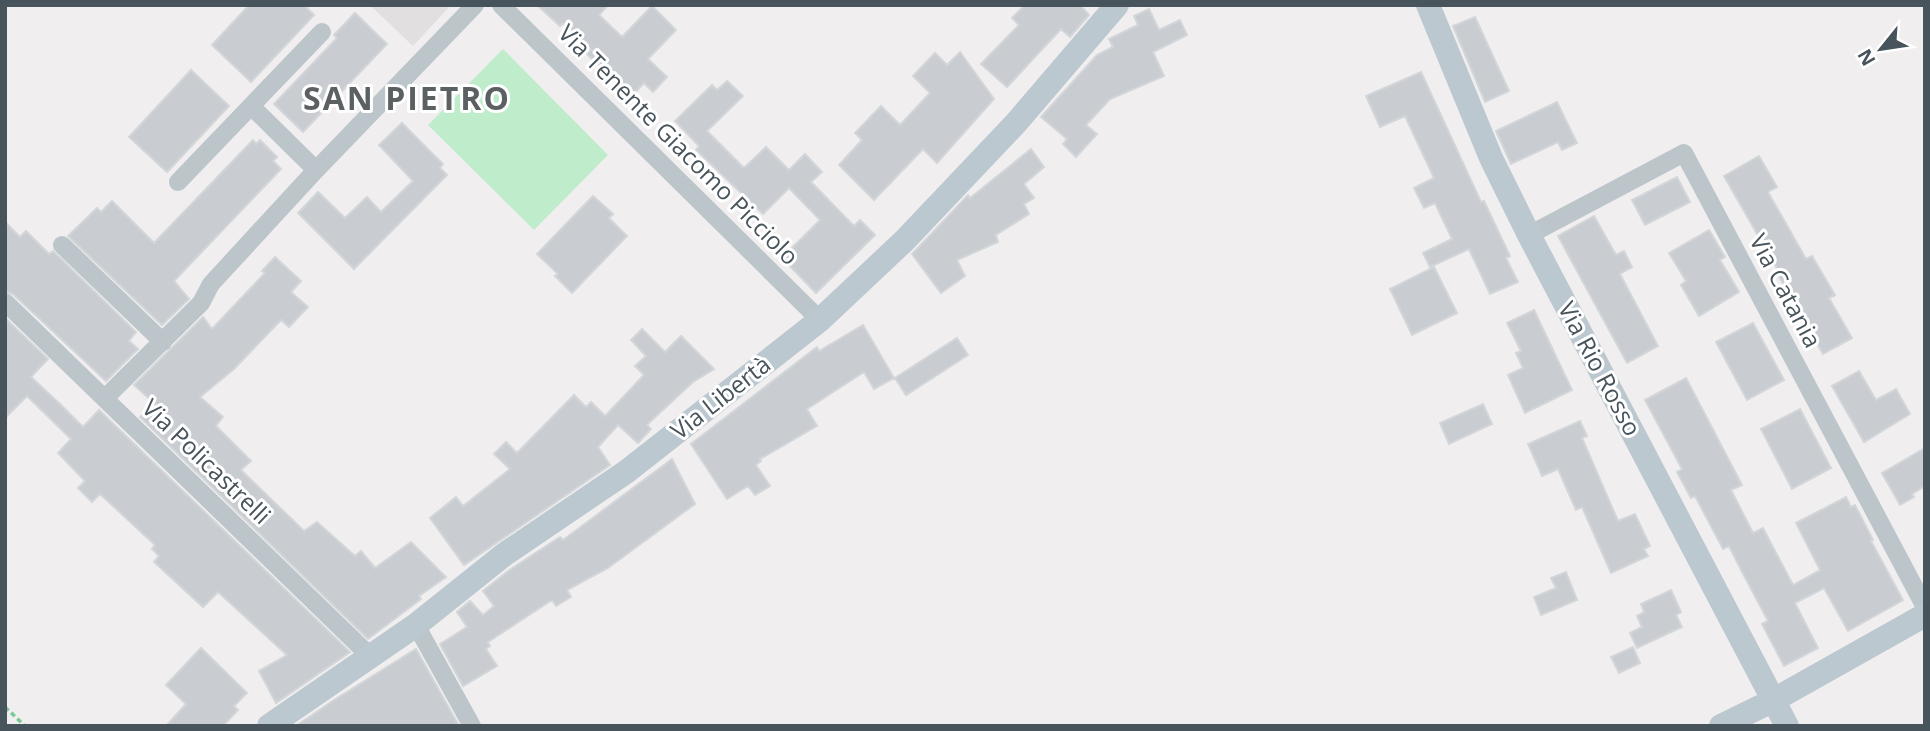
<svg xmlns="http://www.w3.org/2000/svg" width="1930" height="731" viewBox="0 0 1930 731" font-family="'Open Sans',sans-serif">
  <style>
    .education { fill: #e2dfe0 }
    .green { fill: #bfecca }
    .building { fill: #c9ccd1; stroke: #d3d6d9; stroke-width: 2 }
    .lines { fill: none; stroke-linecap: round; stroke-linejoin: round }
    .path { stroke: #79c896; stroke-width: 3.5; stroke-dasharray: 5 3.5; stroke-linecap: butt }
    .street { stroke: #bbc5ca; stroke-width: 18 }
    .secondary { stroke: #bbc8cf; stroke-width: 24 }
    .labels { text-anchor: middle; stroke-width: 6; stroke-linejoin: round; paint-order: stroke }
    .street-label { font-size: 24px; fill: #48545b; stroke: #fff }
    .district-label { font-size: 32px; font-weight: bold; letter-spacing: 2px; fill: #5b6063; stroke: #fff }
  </style>
  <rect width="100%" height="100%" fill="#f1eeef"/>
  <!-- education -->
  <path class="education" d="M 370,5 L 451,5 L 413,46 Z"/>
  <!-- green -->
  <path class="green" d="M 503,49 L 608,155 L 534,230 L 428,125 Z"/>
  <!-- building -->
  <path class="building" d="M 249,5 L 304,5 L 314,15 L 251,82 L 212,45 Z
    M 537,5 L 608,5 L 599,15 L 622,37 L 652,6 L 676,30 L 648,59 L 667,77 L 653,92 L 644,83 L 631,97 L 587,54 L 591,50 L 563,23 L 560,26 Z
    M 1025,5 L 1080,5 L 1089,15 L 1070,37 L 1061,29 L 1007,87 L 981,64 L 1019,25 L 1012,18 Z
    M 1149,9 L 1159,30 L 1180,20 L 1187,35 L 1153,52 L 1164,76 L 1110,99 L 1086,125 L 1097,134 L 1076,157 L 1063,144 L 1067,139 L 1041,117 L 1097,55 L 1113,47 L 1109,39 L 1138,25 L 1134,16 Z
    M 355,13 L 387,44 L 303,132 L 274,104 L 337,38 L 334,35 Z
    M 1475,17 L 1509,91 L 1485,102 L 1453,26 Z
    M 960,52 L 994,99 L 937,163 L 923,149 L 874,200 L 839,165 L 862,140 L 855,133 L 881,106 L 900,125 L 930,93 L 913,76 L 935,53 L 947,65 Z
    M 191,70 L 229,106 L 167,172 L 129,137 Z
    M 1421,72 L 1481,202 L 1484,201 L 1510,256 L 1506,258 L 1518,282 L 1490,294 L 1469,249 L 1430,267 L 1423,253 L 1452,239 L 1435,203 L 1424,208 L 1414,188 L 1434,178 L 1405,116 L 1380,127 L 1366,96 Z
    M 727,81 L 743,96 L 707,131 L 744,168 L 766,147 L 789,170 L 805,154 L 822,172 L 811,182 L 854,226 L 860,220 L 875,235 L 816,293 L 782,258 L 820,220 L 789,188 L 763,214 L 696,150 L 699,146 L 675,121 L 712,85 L 717,90 Z
    M 1557,102 L 1577,143 L 1562,150 L 1558,142 L 1511,164 L 1496,131 Z
    M 402,123 L 443,164 L 440,168 L 447,175 L 354,269 L 298,213 L 318,192 L 345,218 L 367,197 L 381,212 L 413,181 L 379,145 Z
    M 253,140 L 256,144 L 260,140 L 277,157 L 273,161 L 281,169 L 174,281 L 189,299 L 162,325 L 68,236 L 97,208 L 101,212 L 112,201 L 154,243 Z
    M 1031,149 L 1044,167 L 1024,184 L 1034,198 L 1024,204 L 1029,214 L 996,235 L 998,242 L 957,260 L 965,276 L 941,293 L 912,254 L 968,195 L 970,198 Z
    M 1759,156 L 1777,187 L 1768,192 L 1806,259 L 1812,256 L 1835,295 L 1829,298 L 1852,338 L 1823,354 L 1778,275 L 1780,274 L 1724,176 Z
    M 1677,177 L 1690,202 L 1645,225 L 1632,200 Z
    M 593,196 L 613,214 L 609,218 L 627,236 L 572,293 L 555,276 L 558,274 L 537,254 Z
    M 1594,216 L 1616,255 L 1624,251 L 1632,267 L 1620,274 L 1658,346 L 1627,363 L 1558,236 Z
    M 5,222 L 20,237 L 26,231 L 49,254 L 53,251 L 136,332 L 129,341 L 138,349 L 106,381 L 13,294 L 5,291 Z
    M 1709,230 L 1725,257 L 1720,260 L 1739,292 L 1699,316 L 1681,285 L 1686,281 L 1669,253 Z
    M 275,257 L 301,281 L 291,292 L 308,307 L 289,327 L 281,320 L 234,369 L 200,397 L 223,417 L 216,426 L 251,461 L 241,470 L 304,531 L 317,522 L 355,556 L 361,551 L 375,568 L 411,542 L 446,577 L 419,596 L 421,599 L 368,639 L 140,417 L 154,403 L 134,385 L 203,317 L 212,329 L 265,273 L 262,271 Z
    M 1434,267 L 1457,313 L 1412,335 L 1390,289 Z
    M 1534,310 L 1572,390 L 1525,413 L 1508,375 L 1523,368 L 1516,353 L 1521,351 L 1507,323 Z
    M 5,318 L 48,359 L 31,377 L 60,404 L 83,427 L 99,410 L 350,652 L 276,703 L 259,671 L 287,655 L 218,592 L 203,607 L 154,562 L 159,556 L 152,549 L 155,545 L 100,494 L 92,502 L 78,488 L 85,481 L 58,453 L 71,439 L 27,396 L 5,418 Z
    M 1753,323 L 1784,380 L 1747,400 L 1716,342 Z
    M 863,325 L 894,378 L 874,389 L 864,372 L 807,409 L 817,426 L 760,459 L 761,461 L 756,465 L 770,486 L 755,495 L 748,486 L 727,499 L 691,444 L 817,347 L 819,351 Z
    M 642,329 L 665,352 L 681,336 L 714,369 L 693,382 L 652,420 L 647,425 L 651,429 L 638,443 L 618,425 L 598,447 L 610,465 L 464,565 L 430,518 L 456,497 L 463,506 L 510,469 L 494,454 L 506,442 L 517,453 L 574,395 L 586,407 L 591,402 L 605,416 L 644,375 L 635,366 L 646,356 L 631,340 Z
    M 957,338 L 968,355 L 906,395 L 895,378 Z
    M 1859,371 L 1876,400 L 1896,389 L 1910,414 L 1864,442 L 1832,386 Z
    M 1686,378 L 1742,485 L 1731,490 L 1753,533 L 1763,528 L 1793,585 L 1820,570 L 1796,523 L 1846,497 L 1851,507 L 1855,505 L 1873,540 L 1871,541 L 1903,600 L 1848,631 L 1824,588 L 1795,603 L 1818,648 L 1784,666 L 1762,624 L 1768,621 L 1739,566 L 1729,546 L 1723,549 L 1695,496 L 1691,498 L 1677,472 L 1682,469 L 1645,400 Z
    M 1483,404 L 1492,424 L 1449,444 L 1440,423 Z
    M 1800,409 L 1831,468 L 1792,489 L 1761,429 Z
    M 1580,421 L 1587,436 L 1582,438 L 1618,521 L 1635,514 L 1650,546 L 1644,549 L 1648,556 L 1611,573 L 1582,507 L 1576,510 L 1558,469 L 1542,476 L 1528,444 Z
    M 1925,448 L 1925,486 L 1912,494 L 1914,497 L 1900,505 L 1882,473 Z
    M 672,459 L 695,504 L 608,568 L 567,590 L 571,597 L 556,606 L 552,600 L 488,642 L 490,646 L 486,649 L 497,666 L 463,686 L 440,644 L 467,627 L 457,612 L 470,601 L 483,615 L 494,606 L 483,591 L 508,571 L 560,537 L 563,540 Z
    M 1566,572 L 1577,600 L 1541,615 L 1534,597 L 1556,588 L 1551,578 Z
    M 1671,590 L 1681,612 L 1676,615 L 1682,627 L 1637,648 L 1630,633 L 1642,627 L 1637,616 L 1644,612 L 1641,604 Z
    M 1633,647 L 1640,663 L 1619,673 L 1611,657 Z
    M 201,648 L 247,693 L 234,706 L 238,710 L 223,726 L 166,726 L 186,704 L 166,685 Z
    M 416,649 L 459,726 L 296,726 L 334,700 Z"/>
  <g class="lines">
    <!-- path -->
    <path class="path" d="M 5,707 L 25,726"/>
    <!-- street -->
    <path class="street" d="M 501,5 L 820,320
      M 251,106 L 316,170
      M 178,182 L 322,32
      M 1529,235 L 1684,153 L 1925,607
      M 62,245 L 163,342
      M 5,302 L 371,657
      M 105,398 L 201,303 L 211,284 L 316,170 L 475,5
      M 416,625 L 472,726"/>
    <!-- secondary -->
    <path class="secondary" d="M 1428,5 L 1491,158 L 1529,235 L 1787,726
      M 269,726 L 416,625 L 505,554 L 626,472 L 820,320 L 905,240 L 1016,123 L 1117,5
      M 1721,726 L 1772,701 L 1925,615"/>
  </g>
  <g class="labels">
    <!-- street labels -->
    <g class="street-label">
      <text transform="translate(678 145) rotate(45)" y="8">Via Tenente Giacomo Picciolo</text>
      <text transform="translate(1785 291) rotate(62)" y="8">Via Catania</text>
      <text transform="translate(1599 369) rotate(62)" y="8">Via Rio Rosso</text>
      <text transform="translate(721 398) rotate(-38)" y="8">Via Libertà</text>
      <text transform="translate(206 462) rotate(44)" y="8">Via Policastrelli</text>
    </g>
    <!-- district labels -->
    <g class="district-label">
      <text x="407" y="110">SAN PIETRO</text>
    </g>
  </g>
  <!-- border -->
  <rect width="1930" height="731" fill="none" stroke="#48545b" stroke-width="14"/>
  <!-- north arrow -->
  <g transform="translate(1881 49) rotate(240)" stroke="#ffffff" stroke-width="5" paint-order="stroke">
  <path d="M0-5L12 26L0 18L-12 26Z" fill="#48545b"/>
  <text y="-10" font-size="19" font-weight="bold" text-anchor="middle" fill="#48545b">N</text>
  </g>
</svg>
